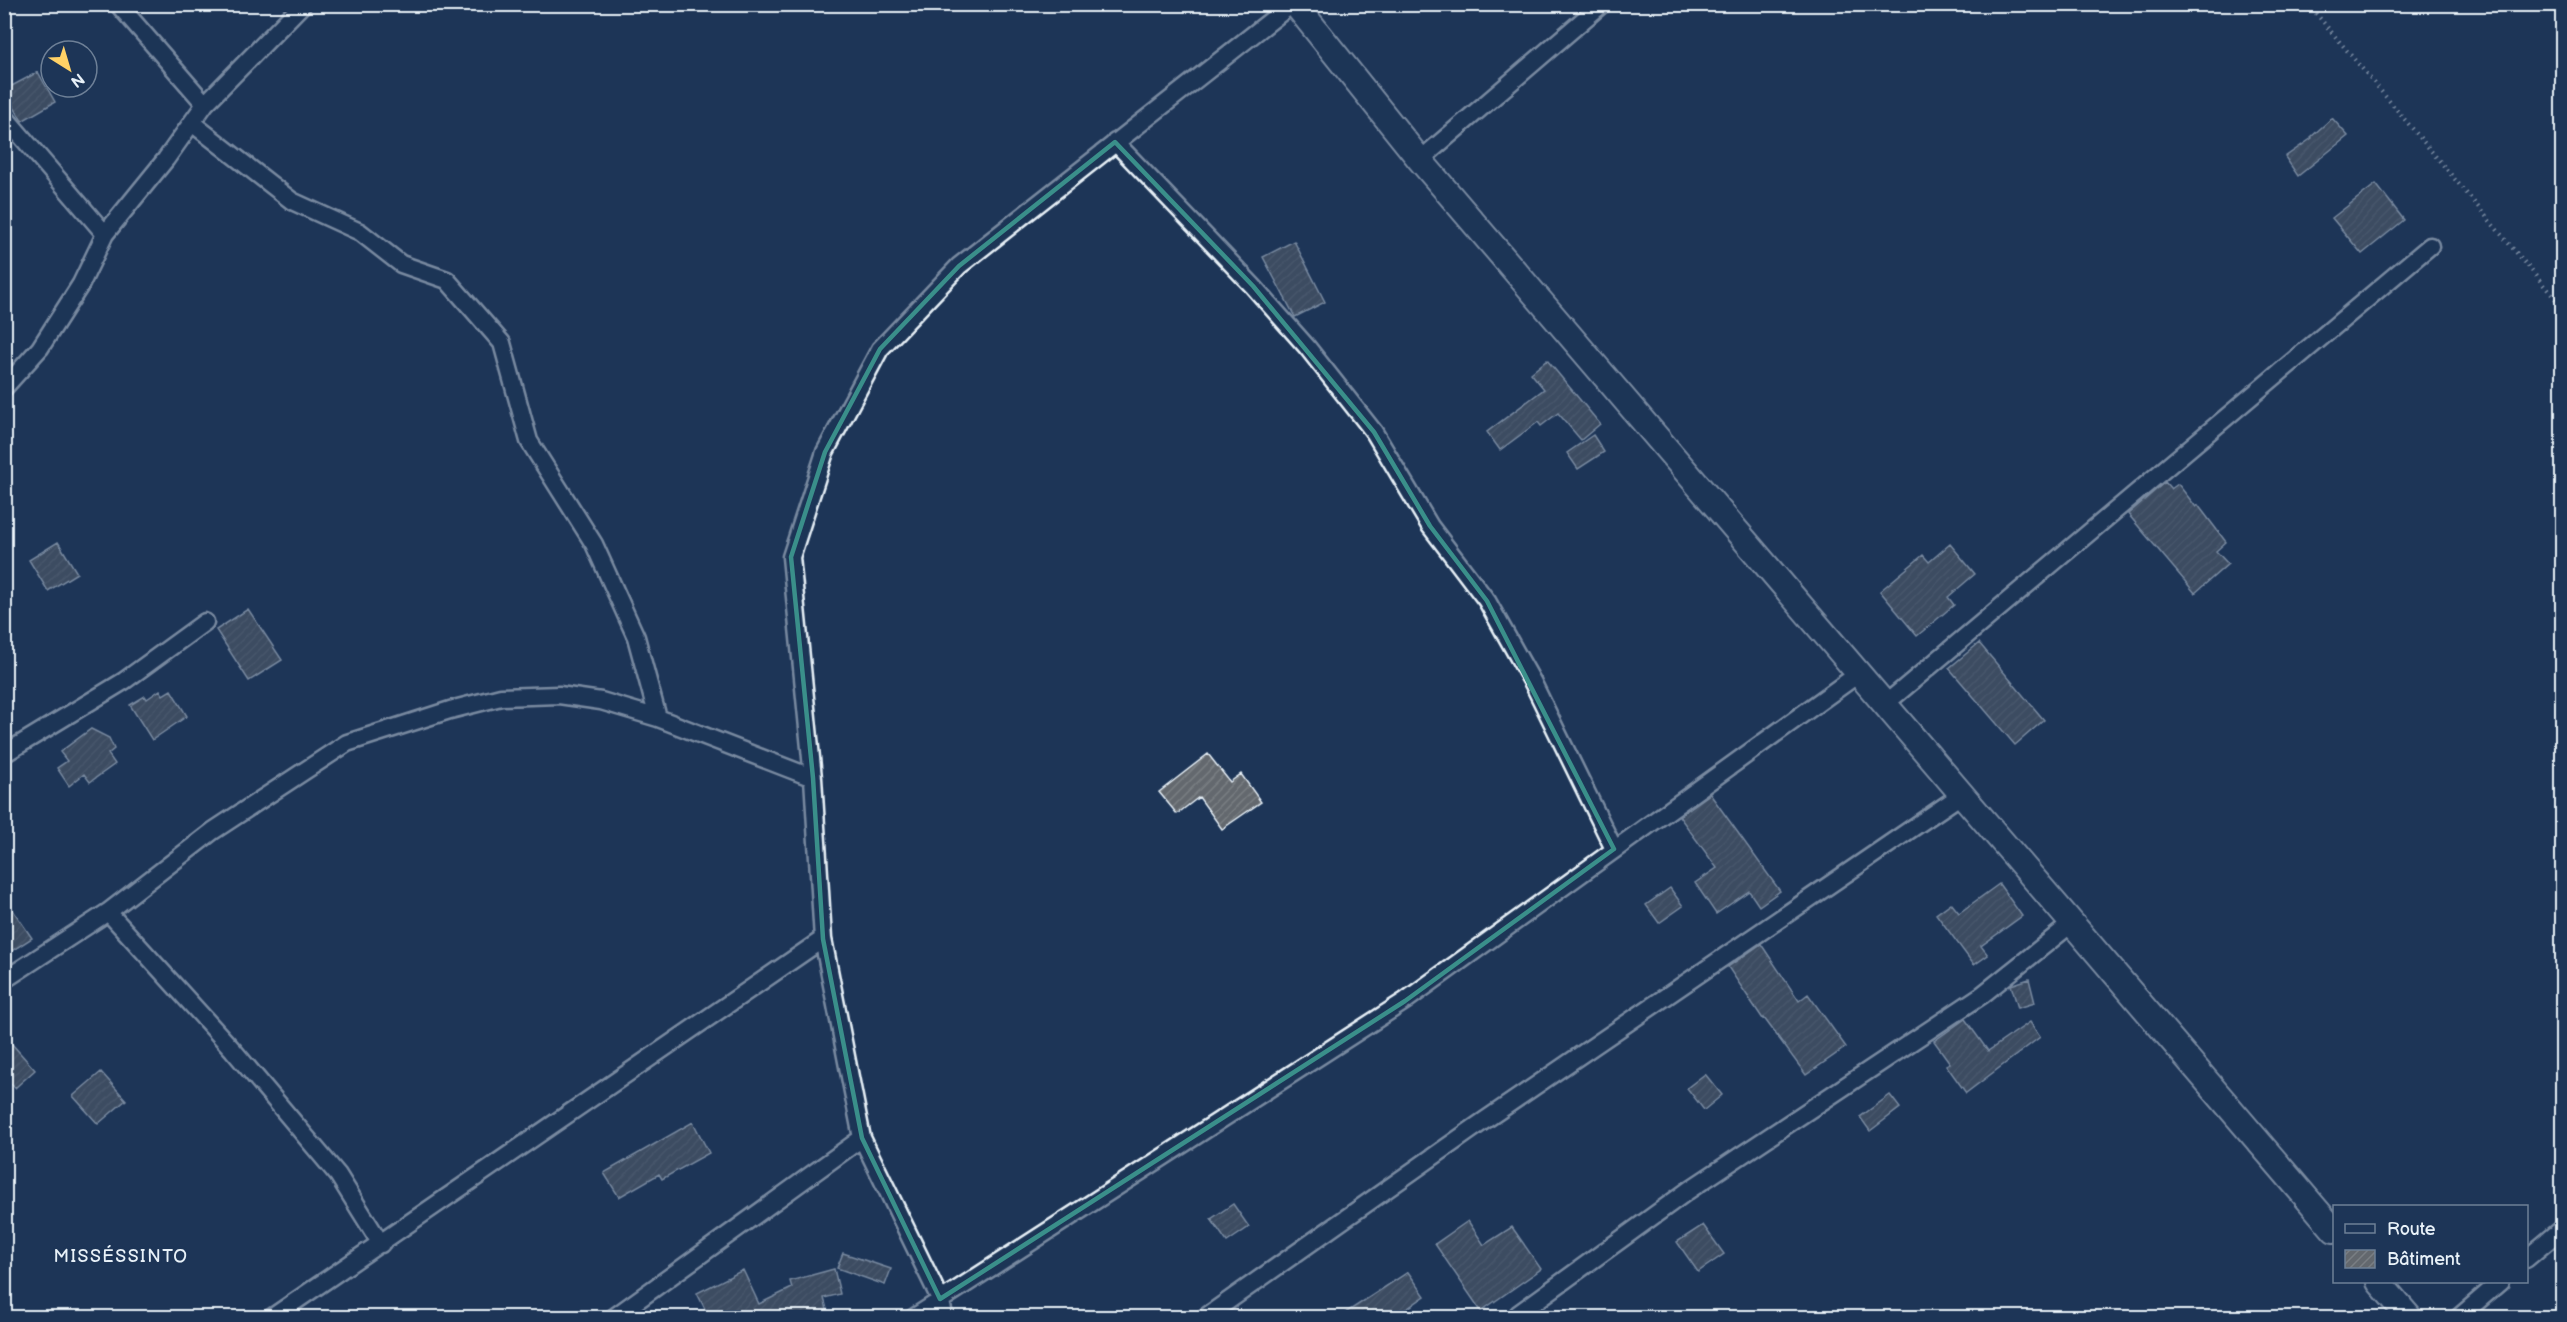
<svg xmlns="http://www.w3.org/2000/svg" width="2567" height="1322" viewBox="0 0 2567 1322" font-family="'Balsamiq Sans',sans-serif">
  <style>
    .building { fill: url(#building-hatch); stroke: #e8f1f8; stroke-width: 1.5 }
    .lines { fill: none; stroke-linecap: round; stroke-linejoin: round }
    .street-casing { stroke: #e8f1f8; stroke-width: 21 }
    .secondary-casing { stroke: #e8f1f8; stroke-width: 28 }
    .path { stroke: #e8f1f8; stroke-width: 4; stroke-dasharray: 1.5 4.5; stroke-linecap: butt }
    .street { stroke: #1d3557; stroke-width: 16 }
    .secondary { stroke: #1d3557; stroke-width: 24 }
    .marked { fill: none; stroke: #3a8f8a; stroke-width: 4.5; stroke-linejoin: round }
    .labels { text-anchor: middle; stroke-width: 4.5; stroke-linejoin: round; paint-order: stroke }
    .quarter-label { font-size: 18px; letter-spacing: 1.5px; fill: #e8f1f8; stroke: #1d3557 }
  </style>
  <defs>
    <pattern id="building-hatch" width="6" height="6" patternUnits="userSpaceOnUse" patternTransform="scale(1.5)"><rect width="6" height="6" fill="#63686e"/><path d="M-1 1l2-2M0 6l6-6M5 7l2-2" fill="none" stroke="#797e83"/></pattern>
  </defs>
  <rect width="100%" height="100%" fill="#1d3557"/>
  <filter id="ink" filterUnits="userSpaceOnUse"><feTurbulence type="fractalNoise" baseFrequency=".0167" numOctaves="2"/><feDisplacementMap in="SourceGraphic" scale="12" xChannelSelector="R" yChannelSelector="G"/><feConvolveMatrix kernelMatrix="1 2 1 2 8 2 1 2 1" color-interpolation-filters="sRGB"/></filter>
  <g filter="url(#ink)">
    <!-- building -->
    <path class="building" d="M 38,72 L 55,102 L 22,121 L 4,90 Z
      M 2332,118 L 2348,136 L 2298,176 L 2285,157 L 2312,138 L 2311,137 Z
      M 2376,184 L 2404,220 L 2362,254 L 2332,218 Z
      M 1294,241 L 1325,302 L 1295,317 L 1263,257 Z
      M 1547,360 L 1600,424 L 1581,440 L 1558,413 L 1541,426 L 1538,422 L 1500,450 L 1487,432 L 1544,389 L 1531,373 Z
      M 1593,435 L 1604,452 L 1578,469 L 1567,453 Z
      M 2165,482 L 2171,489 L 2178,484 L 2196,507 L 2198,505 L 2226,542 L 2216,551 L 2228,564 L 2195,593 L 2128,514 Z
      M 58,542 L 77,573 L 48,591 L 29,560 Z
      M 1950,544 L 1975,574 L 1948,597 L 1954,605 L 1917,636 L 1880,591 L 1923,555 L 1929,562 Z
      M 248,609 L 282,660 L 249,681 L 216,630 Z
      M 1979,643 L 2044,720 L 2015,745 L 1949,668 Z
      M 160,690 L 163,695 L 171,690 L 187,716 L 152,740 L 130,705 L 145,696 L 147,699 Z
      M 91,729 L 109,738 L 114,749 L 108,754 L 115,764 L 90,782 L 84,774 L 69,786 L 57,768 L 67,761 L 60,752 Z
      M 1208,754 L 1230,782 L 1241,774 L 1261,802 L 1222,829 L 1199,797 L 1177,814 L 1159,792 Z
      M 1710,794 L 1780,891 L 1759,906 L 1749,891 L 1716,914 L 1695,883 L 1717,868 L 1679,816 Z
      M 1999,884 L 2022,916 L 1981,946 L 1988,955 L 1974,965 L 1936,914 L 1951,903 L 1959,913 Z
      M 1670,888 L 1683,906 L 1659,923 L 1646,905 Z
      M 4,897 L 32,938 L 4,956 Z
      M 1761,944 L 1799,1001 L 1808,994 L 1846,1047 L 1806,1075 L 1764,1018 L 1763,1019 L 1728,967 Z
      M 2029,979 L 2035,1003 L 2018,1008 L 2011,985 Z
      M 1965,1019 L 1988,1051 L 2030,1022 L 2040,1037 L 1966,1093 L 1946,1065 L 1950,1063 L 1934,1041 Z
      M 4,1035 L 35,1070 L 15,1088 L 4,1077 Z
      M 101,1072 L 126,1100 L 98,1124 L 73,1096 Z
      M 1705,1074 L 1722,1095 L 1704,1110 L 1687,1088 Z
      M 1890,1095 L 1900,1108 L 1870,1131 L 1860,1117 Z
      M 693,1122 L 709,1153 L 662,1179 L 659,1174 L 619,1197 L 604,1173 Z
      M 1233,1204 L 1249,1227 L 1227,1242 L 1211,1219 Z
      M 1468,1221 L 1484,1245 L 1512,1227 L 1541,1269 L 1481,1311 L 1435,1244 Z
      M 1703,1225 L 1724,1254 L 1698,1272 L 1677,1242 Z
      M 843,1253 L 891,1269 L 885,1285 L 837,1268 Z
      M 834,1269 L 840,1294 L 824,1298 L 829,1317 L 733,1317 L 740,1314 L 737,1310 L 721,1317 L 709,1317 L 697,1293 L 743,1270 L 759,1304 L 792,1288 L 790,1281 Z
      M 1408,1272 L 1425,1296 L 1395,1317 L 1339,1317 Z"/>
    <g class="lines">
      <defs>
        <path id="street" d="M 118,4 L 205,104
          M 4,116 L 105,234
          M 192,123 L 292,201 L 360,232 L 401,264 L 447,280 L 502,343 L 529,441 L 594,544 L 636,637 L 658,718
          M 1115,142 L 1253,286 L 1307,347 L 1374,432 L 1430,526 L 1487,601 L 1533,683 L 1614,849
          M 1420,160 L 1602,4
          M 4,388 L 40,348 L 81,284 L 105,234 L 166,159 L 205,104 L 303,4
          M 1884,705 L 2430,246
          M 4,754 L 124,681 L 205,622
          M 108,912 L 233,1050 L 338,1175 L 381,1244
          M 4,980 L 108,912 L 213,831 L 347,743 L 450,710 L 501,697 L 559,695 L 601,701 L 658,718 L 813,778
          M 2526,1259 L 2562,1229
          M 1518,1314 L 1689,1190 L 1982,995 L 2071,924
          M 271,1318 L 823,939
          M 613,1318 L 862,1138
          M 913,1318 L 1405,1001 L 1858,674
          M 945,1318 L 940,1299 L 862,1138 L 823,939 L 813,778 L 791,557 L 825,452 L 880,349 L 959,266 L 1292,4
          M 1204,1318 L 1478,1125 L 1961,795
          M 2458,1318 L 2500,1282"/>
        <path id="secondary" d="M 1295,4 L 1420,160 L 2334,1230
          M 2379,1282 L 2410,1318"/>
      </defs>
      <!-- street casing -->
      <use href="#street" class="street-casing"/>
      <!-- secondary casing -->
      <use href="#secondary" class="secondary-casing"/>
      <!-- path -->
      <path class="path" d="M 2308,4 L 2562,307"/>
      <!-- street -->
      <use href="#street" class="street"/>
      <!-- secondary -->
      <use href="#secondary" class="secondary"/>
    </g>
  </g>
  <!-- marked area -->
  <path d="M0 0H2567V1322H0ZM 1115,142 L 1253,286 L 1374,432 L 1430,526 L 1487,601 L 1614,849 L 1405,1001 L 940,1299 L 862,1138 L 823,939 L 813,778 L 791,557 L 825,452 L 880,349 L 959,266 Z" fill="#1d3557" fill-opacity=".55" fill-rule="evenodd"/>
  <path class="marked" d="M 1115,142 L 1253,286 L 1374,432 L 1430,526 L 1487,601 L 1614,849 L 1405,1001 L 940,1299 L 862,1138 L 823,939 L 813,778 L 791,557 L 825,452 L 880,349 L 959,266 Z"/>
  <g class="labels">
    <!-- quarter labels -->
    <g class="quarter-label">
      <text x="121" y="1262">MISSÉSSINTO</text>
    </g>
  </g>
  <!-- margin -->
  <rect width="2567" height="1322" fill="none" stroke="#1d3557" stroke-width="24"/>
  <rect x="12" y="12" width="2543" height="1298" fill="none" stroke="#e8f1f8" stroke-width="2" filter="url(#ink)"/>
  <!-- legend -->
  <rect x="2333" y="1205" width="195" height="78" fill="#1d3557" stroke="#6e8097" stroke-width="1.5"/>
  <rect x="2345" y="1224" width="30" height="9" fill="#1d3557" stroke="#6e8097" stroke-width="1.5"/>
  <text x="2387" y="1235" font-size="18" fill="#e8f1f8">Route</text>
  <rect x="2345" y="1250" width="30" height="18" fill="url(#building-hatch)" stroke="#6e8097" stroke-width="1.5"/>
  <text x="2387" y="1265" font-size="18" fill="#e8f1f8">Bâtiment</text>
  <!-- north arrow -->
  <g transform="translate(69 69) rotate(143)"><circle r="28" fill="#1d3557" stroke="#6e8097" stroke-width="1.5"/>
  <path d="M0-4.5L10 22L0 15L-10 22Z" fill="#ffd166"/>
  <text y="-9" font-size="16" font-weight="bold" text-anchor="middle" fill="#e8f1f8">N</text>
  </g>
</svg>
